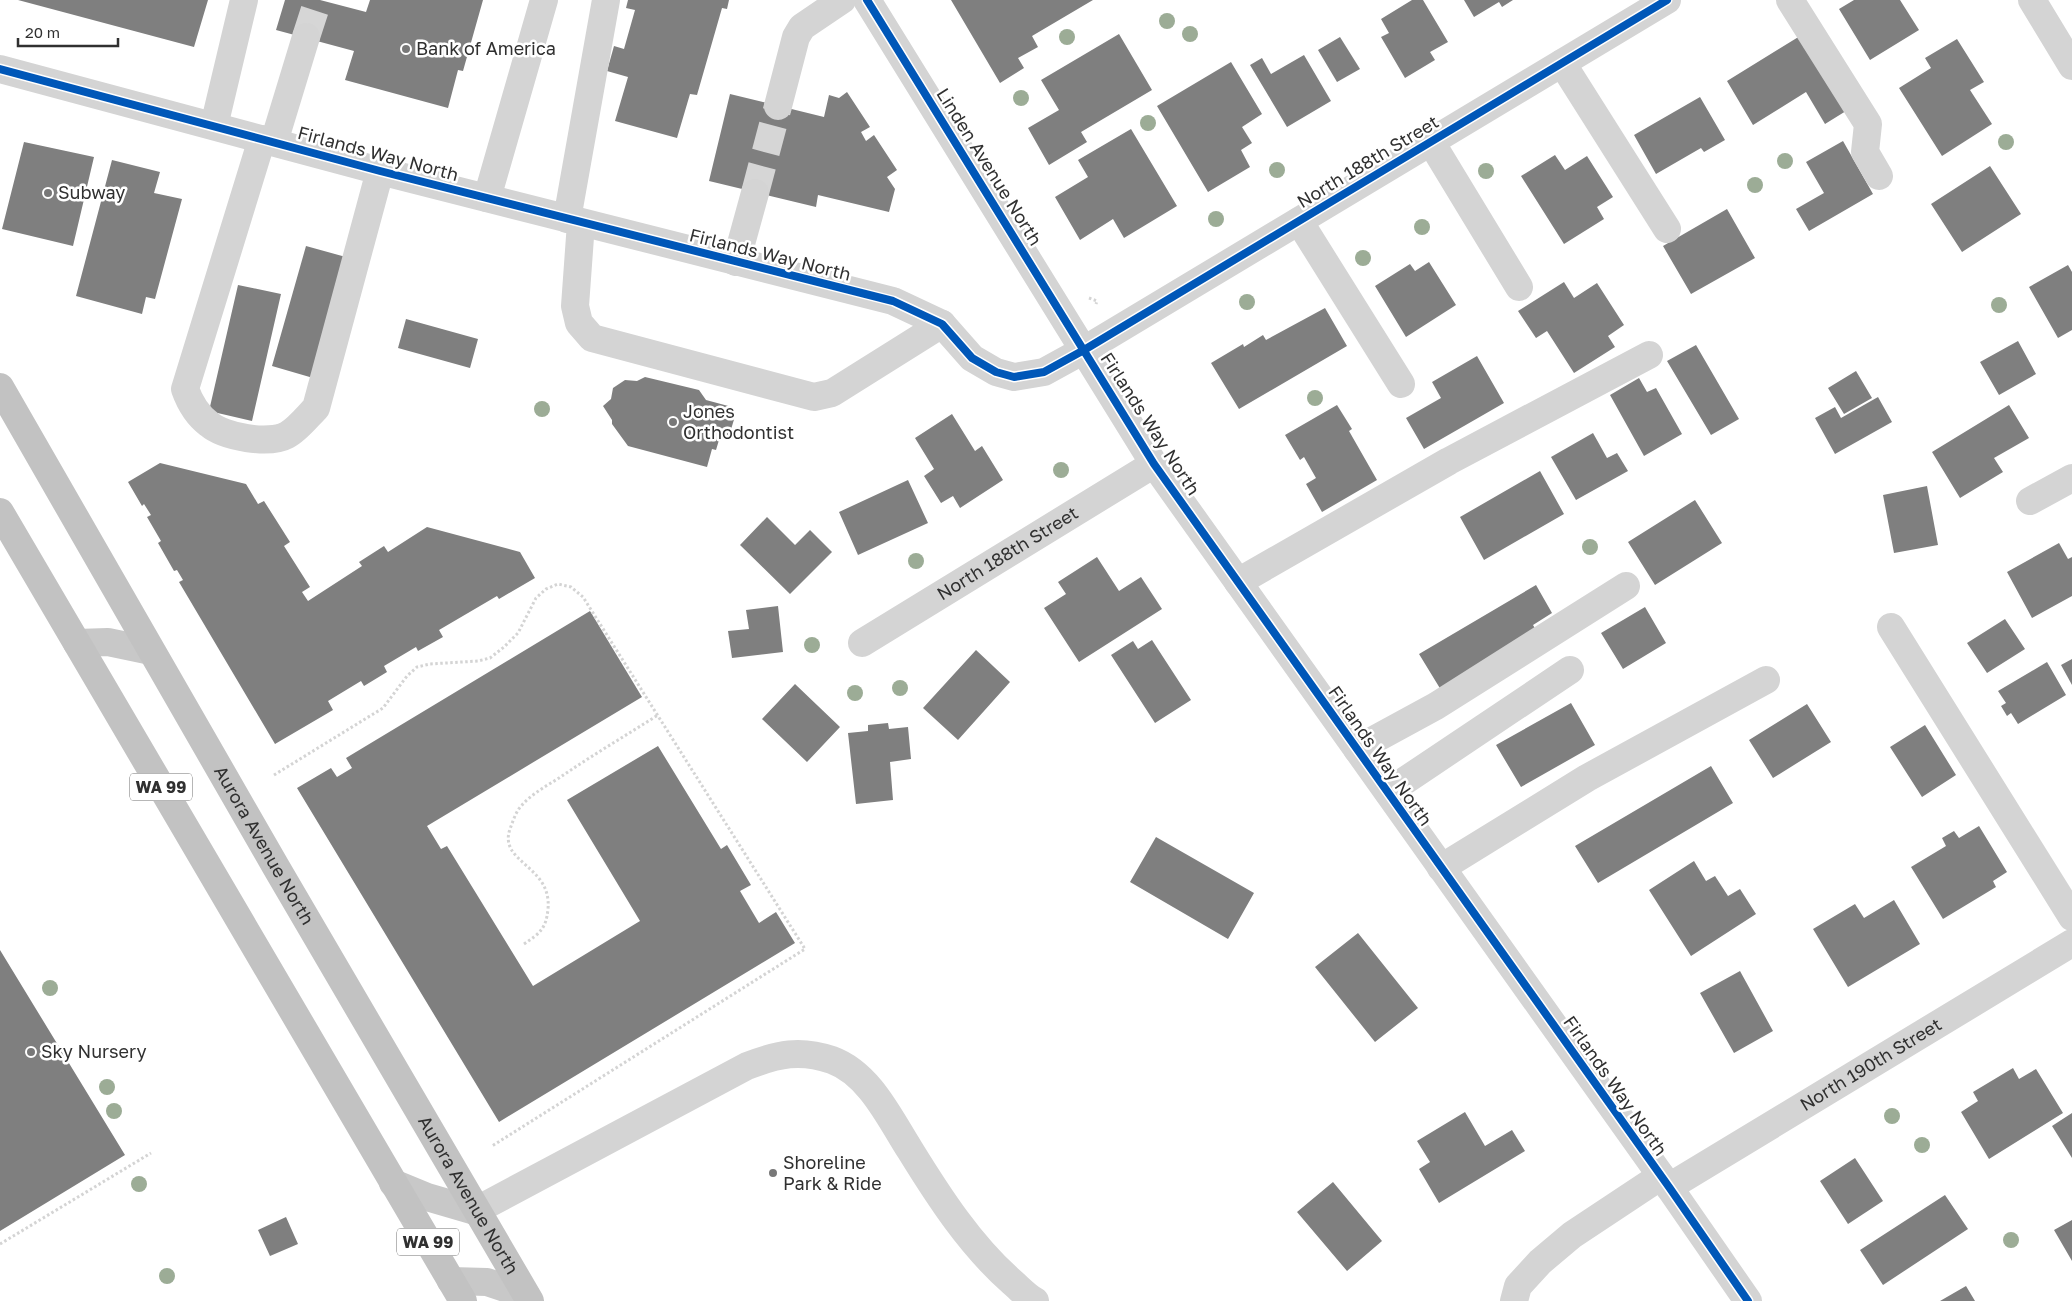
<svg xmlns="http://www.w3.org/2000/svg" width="2072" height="1301" viewBox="0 0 2072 1301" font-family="'Golos Text',sans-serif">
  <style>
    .building { fill: #7f7f7f }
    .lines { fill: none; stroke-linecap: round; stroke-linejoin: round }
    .minor-tunnel { stroke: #d6d6d6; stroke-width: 28; stroke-dasharray: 28 14; stroke-linecap: butt }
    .path { stroke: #d4d4d4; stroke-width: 3; stroke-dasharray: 2.5 2.5; stroke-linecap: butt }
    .minor { stroke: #d4d4d4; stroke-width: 28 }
    .major { stroke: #c8c8c8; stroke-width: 28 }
    .highway { stroke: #c2c2c2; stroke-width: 28 }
    .cycleway-casing { stroke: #fff; stroke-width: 11 }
    .cycleway { stroke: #0057b8; stroke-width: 8 }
    .tree { fill: #9cac96 }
    .poi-dot { fill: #787878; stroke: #fff; stroke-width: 2 }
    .labels { text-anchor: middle; stroke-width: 5; stroke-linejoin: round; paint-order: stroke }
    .shield { fill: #fff; stroke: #6e6e6e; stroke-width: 1 }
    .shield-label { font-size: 16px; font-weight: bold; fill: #303030 }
    .poi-label { font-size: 18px; fill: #303030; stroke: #fff; text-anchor: start }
    .street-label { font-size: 18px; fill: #303030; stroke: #fff }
  </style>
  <rect width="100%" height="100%" fill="#fff"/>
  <!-- building -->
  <path class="building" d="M 18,0 L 208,0 L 194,47 Z
    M 285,0 L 320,0 L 366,12 L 370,0 L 483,0 L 463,71 L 458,70 L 448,108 L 345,80 L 354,51 L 276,30 Z
    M 628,0 L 729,0 L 727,9 L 722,8 L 697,95 L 690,94 L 677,138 L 615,121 L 628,77 L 607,71 L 614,46 L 624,49 L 635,10 L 626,8 Z
    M 951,0 L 1093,0 L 1032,36 L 1038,47 L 1018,58 L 1024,68 L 1000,83 Z
    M 1412,0 L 1423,0 L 1448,42 L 1430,52 L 1435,60 L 1405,78 L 1381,37 L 1389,33 L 1381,19 Z
    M 1464,0 L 1513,0 L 1502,7 L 1499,2 L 1474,17 Z
    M 1854,0 L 1900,0 L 1919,30 L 1870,60 L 1839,9 Z
    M 1119,34 L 1152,90 L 1081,132 L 1087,142 L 1049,165 L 1028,128 L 1059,110 L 1041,80 Z
    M 1800,36 L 1846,111 L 1825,124 L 1806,92 L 1753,125 L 1727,81 Z
    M 1340,37 L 1360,69 L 1337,82 L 1318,50 Z
    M 1957,39 L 1984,82 L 1970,90 L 1992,124 L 1942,156 L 1899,88 L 1931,68 L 1925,58 Z
    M 1304,55 L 1331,101 L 1287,127 L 1250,65 L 1262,58 L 1271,74 Z
    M 1231,62 L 1262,114 L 1242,127 L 1252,143 L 1241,150 L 1250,167 L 1208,192 L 1157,106 Z
    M 847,92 L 870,127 L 861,132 L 866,141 L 874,135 L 897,170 L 887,177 L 895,189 L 889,212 L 818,195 L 816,207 L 709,181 L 730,94 L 824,117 L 829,95 L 839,98 Z
    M 1700,97 L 1725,140 L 1704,152 L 1701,148 L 1656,174 L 1634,135 Z
    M 1131,129 L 1177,206 L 1124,238 L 1113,219 L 1080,240 L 1055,197 L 1088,177 L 1078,160 Z
    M 1843,141 L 1873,194 L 1809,231 L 1796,209 L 1824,193 L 1806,162 Z
    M 24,142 L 94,157 L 73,246 L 2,229 Z
    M 1555,155 L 1565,170 L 1587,156 L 1613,197 L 1597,207 L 1604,219 L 1564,244 L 1521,176 Z
    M 112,160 L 160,172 L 154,193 L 182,199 L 155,299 L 146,297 L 142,314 L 76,296 Z
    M 1990,166 L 2021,214 L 1962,252 L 1931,204 Z
    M 1727,209 L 1755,258 L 1691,294 L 1663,246 Z
    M 306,246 L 353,259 L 320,380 L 272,366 Z
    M 1429,262 L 1456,305 L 1406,337 L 1375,286 L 1410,264 L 1415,271 Z
    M 2068,265 L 2072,272 L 2072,330 L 2058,338 L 2029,287 Z
    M 1564,282 L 1574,298 L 1597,283 L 1624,325 L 1608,336 L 1615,347 L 1574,373 L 1547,331 L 1536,338 L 1518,311 Z
    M 238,285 L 281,294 L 252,421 L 209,411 Z
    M 1325,308 L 1347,346 L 1239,409 L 1211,363 L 1243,344 L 1244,347 L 1263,335 L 1266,340 Z
    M 406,319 L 478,339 L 470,368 L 398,348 Z
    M 2018,341 L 2036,374 L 1999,395 L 1980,362 Z
    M 1696,345 L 1739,419 L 1711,435 L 1667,361 Z
    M 1477,356 L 1504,403 L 1424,449 L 1406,418 L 1441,398 L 1432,382 Z
    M 1856,371 L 1872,398 L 1844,414 L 1828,388 Z
    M 645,377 L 699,390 L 706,400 L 732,407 L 730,411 L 736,413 L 729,436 L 719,440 L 716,450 L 712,449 L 707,467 L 628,446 L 612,424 L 612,420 L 603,406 L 611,399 L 613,388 L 625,380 L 637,381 Z
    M 1639,378 L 1647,392 L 1656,388 L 1682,434 L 1644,456 L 1610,395 Z
    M 1878,397 L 1892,422 L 1835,454 L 1815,418 L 1835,407 L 1841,418 Z
    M 1337,405 L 1352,429 L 1349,431 L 1377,480 L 1322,512 L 1306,484 L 1316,478 L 1304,457 L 1300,460 L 1285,435 Z
    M 2009,405 L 2029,438 L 1994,458 L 2003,472 L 1960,498 L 1932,452 Z
    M 952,414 L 975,451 L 982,446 L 1003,480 L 960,508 L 953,496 L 941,503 L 924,476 L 934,469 L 915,438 Z
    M 1593,433 L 1607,458 L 1617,453 L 1628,471 L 1576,500 L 1551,457 Z
    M 160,463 L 246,484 L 258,504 L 264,501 L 290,542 L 284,546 L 310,587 L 302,592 L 308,601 L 362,566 L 359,562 L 384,546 L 388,552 L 427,527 L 520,552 L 535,578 L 499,599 L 497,596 L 439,630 L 443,637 L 418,651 L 416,647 L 384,666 L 387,672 L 364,686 L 361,681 L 328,701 L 333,710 L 275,744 L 179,582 L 183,580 L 177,570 L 174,571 L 158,543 L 161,541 L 147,517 L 151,515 L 144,504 L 142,506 L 128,482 Z
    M 1540,471 L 1564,514 L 1484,560 L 1460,517 Z
    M 908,480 L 928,523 L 858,555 L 839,512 Z
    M 1927,486 L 1938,545 L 1894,553 L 1883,495 Z
    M 1695,500 L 1722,543 L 1655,585 L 1628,542 Z
    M 767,517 L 795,545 L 810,530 L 832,552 L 790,594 L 740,545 Z
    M 2059,543 L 2068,559 L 2072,557 L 2072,596 L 2032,618 L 2007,572 Z
    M 1097,557 L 1119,591 L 1141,577 L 1162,609 L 1079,662 L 1044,608 L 1066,594 L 1058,582 Z
    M 1536,585 L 1552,613 L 1533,625 L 1540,637 L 1441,690 L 1419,654 Z
    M 778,606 L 783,652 L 732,658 L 728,631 L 749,629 L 746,610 Z
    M 1645,607 L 1666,643 L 1623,669 L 1601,633 Z
    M 590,611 L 642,697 L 427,826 L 441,849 L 447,846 L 533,986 L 640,921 L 567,800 L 658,746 L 721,849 L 727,845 L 751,885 L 740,891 L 759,923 L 776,912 L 795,943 L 499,1122 L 297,788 L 331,768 L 337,777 L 352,768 L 346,758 Z
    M 2005,619 L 2025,649 L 1987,673 L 1967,643 Z
    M 1152,640 L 1191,700 L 1155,723 L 1111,655 L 1133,641 L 1138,649 Z
    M 976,650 L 1010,682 L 958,740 L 923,708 Z
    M 2072,659 L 2072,685 L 2061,665 Z
    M 2047,662 L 2066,695 L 2018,724 L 2011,713 L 2007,716 L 2001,706 L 2006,703 L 1998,691 Z
    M 795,684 L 840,727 L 807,762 L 762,719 Z
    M 1571,703 L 1595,745 L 1521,787 L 1496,745 Z
    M 1807,704 L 1831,742 L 1773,778 L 1749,740 Z
    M 888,723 L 889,729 L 908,727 L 911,759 L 890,762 L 893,800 L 856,804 L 848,733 L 868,731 L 868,725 Z
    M 1925,725 L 1956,775 L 1922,797 L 1890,747 Z
    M 1711,766 L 1733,803 L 1598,883 L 1575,846 Z
    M 1979,826 L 2007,872 L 1993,881 L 1996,887 L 1943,919 L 1911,867 L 1946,846 L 1942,838 L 1954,831 L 1959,838 Z
    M 1156,837 L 1254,893 L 1228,939 L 1130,882 Z
    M 1694,861 L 1706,881 L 1715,876 L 1728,896 L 1740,889 L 1756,914 L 1691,956 L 1649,890 Z
    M 1894,900 L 1920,944 L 1848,987 L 1813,929 L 1855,904 L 1864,918 Z
    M 1358,933 L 1418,1008 L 1375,1042 L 1315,967 Z
    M 0,950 L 125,1155 L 0,1231 Z
    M 1740,971 L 1773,1031 L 1734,1053 L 1700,993 Z
    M 2013,1068 L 2019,1079 L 2036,1069 L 2063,1113 L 1989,1159 L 1961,1112 L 1978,1101 L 1973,1092 Z
    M 1465,1112 L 1485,1146 L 1512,1130 L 1525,1151 L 1439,1203 L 1419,1169 L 1430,1162 L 1417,1141 Z
    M 2072,1113 L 2072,1158 L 2052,1126 Z
    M 1855,1158 L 1883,1201 L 1848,1224 L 1820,1181 Z
    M 1333,1182 L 1382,1241 L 1347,1271 L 1297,1212 Z
    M 1945,1195 L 1968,1229 L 1883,1285 L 1860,1250 Z
    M 286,1217 L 298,1244 L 270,1256 L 258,1230 Z
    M 2072,1220 L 2072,1261 L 2054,1230 Z
    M 1966,1286 L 1975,1301 L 1940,1301 Z"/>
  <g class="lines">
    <!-- minor-tunnel -->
    <path class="minor-tunnel" d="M 306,37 L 318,0
      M 755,193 L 778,106"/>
    <!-- path -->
    <path class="path" d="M 1089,298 L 1097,301 L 1096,304
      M 274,775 L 383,708 L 407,676 L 417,667 L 430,664 L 478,661 L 490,658 L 504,647 L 518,633 L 536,598 L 546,589 L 558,584 L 571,587 L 583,597 L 805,949 L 492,1146
      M 524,944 C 540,933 546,929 548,909 C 552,865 498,863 510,829 C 513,821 516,811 522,805 C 532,794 546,786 559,778 C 591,756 625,736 658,715
      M 0,1244 L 151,1153"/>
    <!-- minor -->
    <g class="minor">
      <path d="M 867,0 L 1154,464 L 1669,1187 L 1748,1301"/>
      <path d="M 1790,0 L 1868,124 L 1865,152 L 1879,176"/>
      <path d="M 2032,0 L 2072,66"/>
      <path d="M 1562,63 L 1667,229"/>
      <path d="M 0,69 L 380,171 L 893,301 L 942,324 L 972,358 L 996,372 L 1014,377 L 1044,372 L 1084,350 L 1667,0"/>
      <path d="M 778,106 L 796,37 L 802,27 L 842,0"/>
      <path d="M 214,126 L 244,0"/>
      <path d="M 262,139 L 185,389 C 190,403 197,415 209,424 C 224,437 269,445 287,435 C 297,430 307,417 316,408 L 380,171"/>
      <path d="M 274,142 L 306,37"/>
      <path d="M 1431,142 L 1519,287"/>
      <path d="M 487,198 L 544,0"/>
      <path d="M 567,219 L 606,0"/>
      <path d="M 1299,221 L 1401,384"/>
      <path d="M 581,223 L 575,306 L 579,323 L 592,338 L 814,397 L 832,393 L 942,324"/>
      <path d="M 736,262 L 755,193"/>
      <path d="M 2030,501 L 2072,478"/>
      <path d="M 1238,582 L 1449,461 L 1649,355"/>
      <path d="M 1891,627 L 2072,917"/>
      <path id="s1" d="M 862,643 L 1154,464"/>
      <path d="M 1357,749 L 1436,706 L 1626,586"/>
      <path d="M 1388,792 L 1570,670"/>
      <path d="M 1441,868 L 1587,778 L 1766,680"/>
      <path id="s2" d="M 1669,1187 L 2072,943"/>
      <path d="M 475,1211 L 747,1066 C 778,1054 800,1049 832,1060 C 870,1074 890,1119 910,1150 C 939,1197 970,1245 1012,1282 C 1019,1288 1026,1296 1035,1301"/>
      <path d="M 1514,1301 L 1518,1286 L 1540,1262 L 1572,1235 L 1661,1176"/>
    </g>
    <!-- major -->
    <path class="major" d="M 77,643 L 108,642 L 151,651
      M 393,1183 L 427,1197 L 475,1211
      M 451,1281 L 487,1282 L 526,1295"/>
    <!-- highway -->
    <g class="highway">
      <path id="s3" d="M 0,387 L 276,867 L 530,1301"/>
      <path d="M 0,512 L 463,1301"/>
    </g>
    <defs>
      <path id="cycleway" d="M 867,0 L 1154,464 L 1669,1187 L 1748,1301
        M 0,69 L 380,171 L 893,301 L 942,324 L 972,358 L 996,372 L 1014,377 L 1044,372 L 1084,350 L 1667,0"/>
    </defs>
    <!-- cycleway casing -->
    <use href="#cycleway" class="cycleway-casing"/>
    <!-- cycleway -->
    <use href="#cycleway" class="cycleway"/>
  </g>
  <!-- trees -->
  <g class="tree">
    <circle cx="1167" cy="21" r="8"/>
    <circle cx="1190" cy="34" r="8"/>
    <circle cx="1067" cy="37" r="8"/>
    <circle cx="1021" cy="98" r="8"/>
    <circle cx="1148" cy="123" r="8"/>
    <circle cx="2006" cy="142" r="8"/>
    <circle cx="1785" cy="161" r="8"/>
    <circle cx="1277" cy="170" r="8"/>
    <circle cx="1486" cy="171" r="8"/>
    <circle cx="1755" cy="185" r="8"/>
    <circle cx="1216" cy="219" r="8"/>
    <circle cx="1422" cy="227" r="8"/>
    <circle cx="1363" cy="258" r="8"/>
    <circle cx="1247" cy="302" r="8"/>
    <circle cx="1999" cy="305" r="8"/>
    <circle cx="1315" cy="398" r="8"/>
    <circle cx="542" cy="409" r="8"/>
    <circle cx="1061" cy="470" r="8"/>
    <circle cx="1590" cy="547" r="8"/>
    <circle cx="916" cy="561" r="8"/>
    <circle cx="812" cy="645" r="8"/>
    <circle cx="900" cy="688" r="8"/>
    <circle cx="855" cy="693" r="8"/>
    <circle cx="50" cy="988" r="8"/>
    <circle cx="107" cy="1087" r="8"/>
    <circle cx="114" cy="1111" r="8"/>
    <circle cx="1892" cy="1116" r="8"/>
    <circle cx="1922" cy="1145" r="8"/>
    <circle cx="139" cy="1184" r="8"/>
    <circle cx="2011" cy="1240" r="8"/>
    <circle cx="167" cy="1276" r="8"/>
  </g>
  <!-- markers -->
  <g class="poi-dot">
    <circle cx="406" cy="49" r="5"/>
    <circle cx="48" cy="193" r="5"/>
    <circle cx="673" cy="422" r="5"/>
    <circle cx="31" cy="1052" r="5"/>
    <circle cx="773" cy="1173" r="5"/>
  </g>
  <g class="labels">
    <!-- shield labels -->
    <g class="shield">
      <rect x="130" y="773.5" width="62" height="27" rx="4"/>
      <rect x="397" y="1228.5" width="62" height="27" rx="4"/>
    </g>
    <g class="shield-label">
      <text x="161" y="793">WA 99</text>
      <text x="428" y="1248">WA 99</text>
    </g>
    <!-- poi labels -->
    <g class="poi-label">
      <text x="416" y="55">Bank of America</text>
      <text x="58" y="199">Subway</text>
      <text x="683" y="418">Jones<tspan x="683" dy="21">Orthodontist</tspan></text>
      <text x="41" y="1058">Sky Nursery</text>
      <text x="783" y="1169">Shoreline<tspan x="783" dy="21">Park &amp; Ride</tspan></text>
    </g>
    <!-- street labels -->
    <g class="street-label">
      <text transform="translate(378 154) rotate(15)" y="6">Firlands Way North</text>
      <text transform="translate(1368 162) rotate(-31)" y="6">North 188th Street</text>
      <text transform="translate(989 167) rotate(58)" y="6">Linden Avenue North</text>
      <text transform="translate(770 255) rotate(14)" y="6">Firlands Way North</text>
      <text transform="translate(1150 424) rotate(57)" y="6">Firlands Way North</text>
      <text dy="6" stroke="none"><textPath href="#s1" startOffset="171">North 188th Street</textPath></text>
      <text transform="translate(1380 756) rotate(55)" y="6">Firlands Way North</text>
      <text dy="6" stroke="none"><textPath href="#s3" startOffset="529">Aurora Avenue North</textPath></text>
      <text dy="6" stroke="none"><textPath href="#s2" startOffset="236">North 190th Street</textPath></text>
      <text transform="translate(1615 1086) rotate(55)" y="6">Firlands Way North</text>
      <text dy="6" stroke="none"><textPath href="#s3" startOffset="934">Aurora Avenue North</textPath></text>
    </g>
  </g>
  <!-- scale -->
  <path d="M18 38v8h100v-8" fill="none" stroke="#303030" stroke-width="2.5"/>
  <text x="25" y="38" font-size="15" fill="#303030" stroke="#ffffff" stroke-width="4" paint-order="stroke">20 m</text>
</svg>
